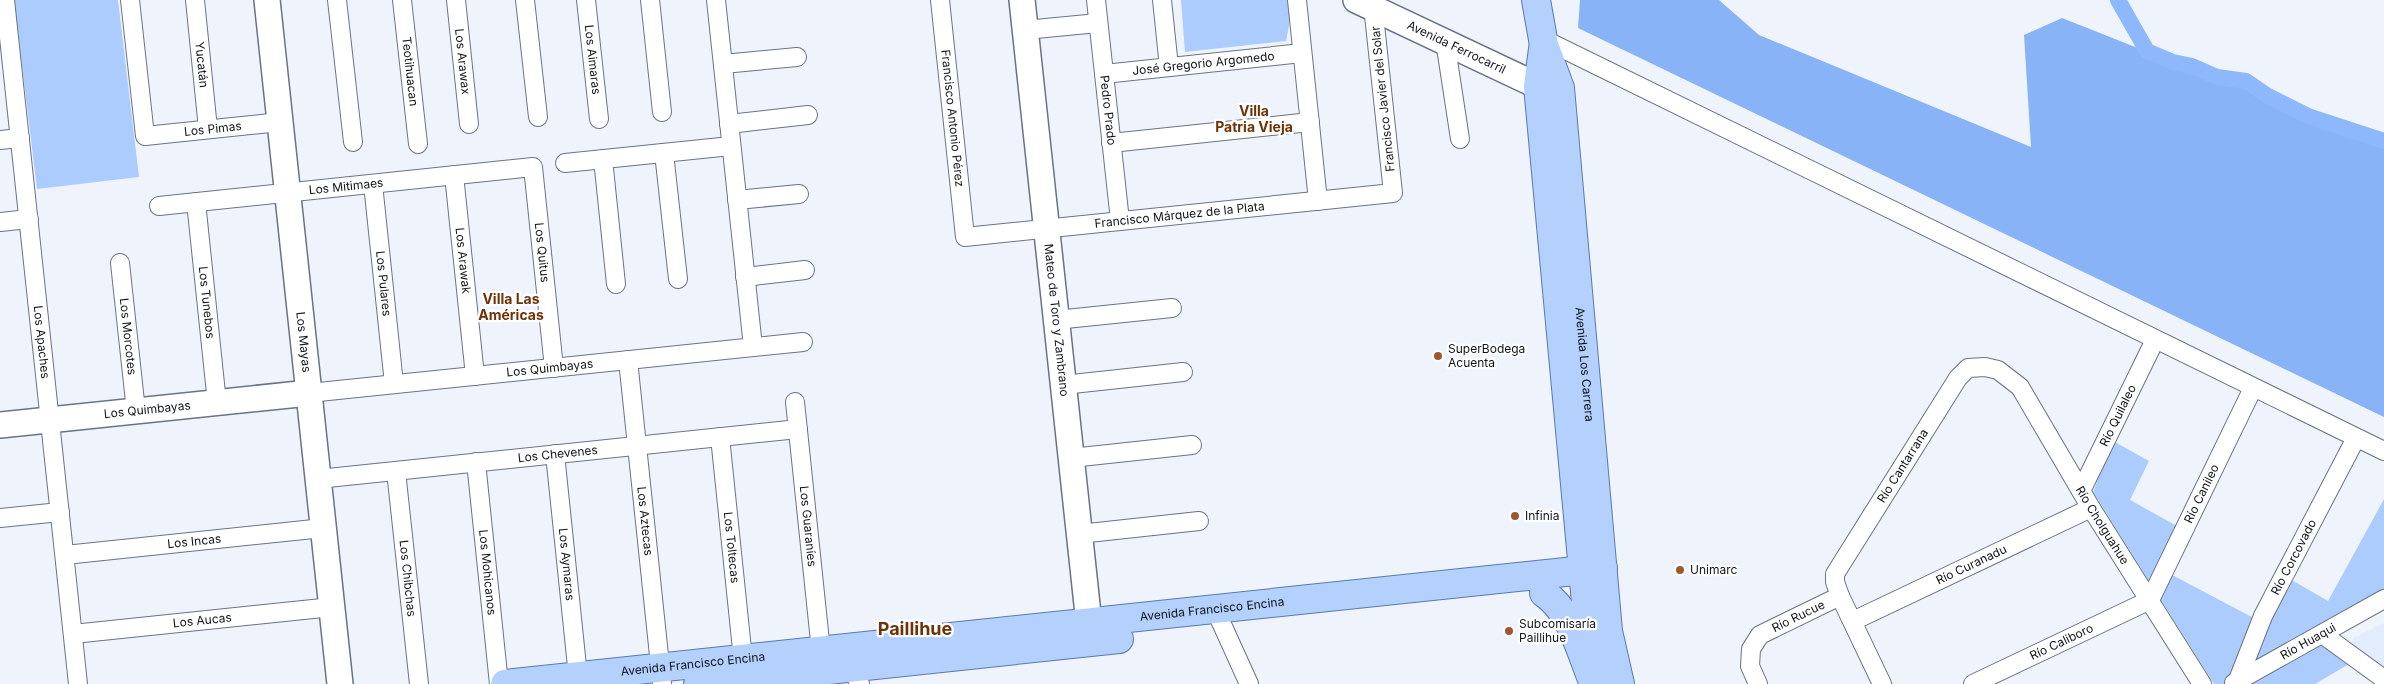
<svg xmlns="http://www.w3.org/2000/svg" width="2384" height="684" viewBox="0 0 2384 684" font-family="Inter,sans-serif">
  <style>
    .built { fill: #e2ecfc }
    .green { fill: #adccfe }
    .forest { fill: #89b3f7 }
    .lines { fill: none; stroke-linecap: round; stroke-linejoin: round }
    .canal { stroke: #8db8fc; stroke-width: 16 }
    .street-casing { stroke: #687385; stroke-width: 20 }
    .secondary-casing { stroke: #687385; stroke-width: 28 }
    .primary-casing { stroke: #5a79ac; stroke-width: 30 }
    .street { stroke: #fff; stroke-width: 18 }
    .secondary { stroke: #fff; stroke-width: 25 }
    .primary { stroke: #b4d0fc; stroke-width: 28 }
    .poi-dot { fill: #9e582e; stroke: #fff; stroke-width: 2 }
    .labels { text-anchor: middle; stroke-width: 4.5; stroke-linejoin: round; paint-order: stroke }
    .street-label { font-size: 12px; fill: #0f141a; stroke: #fff }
    .poi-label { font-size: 12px; fill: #0f141a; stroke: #fff; text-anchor: start }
    .neighbourhood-label { font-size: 14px; font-weight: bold; fill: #6e3205; stroke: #fff }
    .district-label { font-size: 18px; font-weight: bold; fill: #6e3205; stroke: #fff }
  </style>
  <rect width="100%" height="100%" fill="#eff4fc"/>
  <!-- built -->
  <path class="built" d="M 2384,623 L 2384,667 L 2352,645 L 2353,638 Z"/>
  <!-- green -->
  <path class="green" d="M 14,0 L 118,0 L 139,177 L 37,189 Z
    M 1181,0 L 1294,0 L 1286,41 L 1185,52 Z
    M 2113,441 L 2149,461 L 2130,500 L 2177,526 L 2159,568 L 2265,624 L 2290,579 L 2328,601 L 2384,499 L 2384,593 L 2310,634 L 2349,664 L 2315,684 L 2214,684 L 2093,492 Z"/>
  <!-- forest -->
  <path class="forest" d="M 1580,0 L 1719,0 L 1759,35 L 2031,147 L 2024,35 L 2062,18 L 2173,62 L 2192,66 L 2217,77 L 2246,81 L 2268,96 L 2308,116 L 2384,141 L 2384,417 L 1578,28 Z"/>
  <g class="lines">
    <!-- canal -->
    <path class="canal" d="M 2118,0 L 2147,51 L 2173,62 L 2192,66 L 2217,77 L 2246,81 L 2268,96 L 2308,116 L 2384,141"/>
    <defs>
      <g id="street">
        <path id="s1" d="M 5,0 L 78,684"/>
        <path id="s2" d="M 130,0 L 145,136 L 280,122"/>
        <path id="s3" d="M 195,0 L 208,129"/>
        <path d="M 337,0 L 353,142"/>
        <path id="s4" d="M 402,0 L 418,144"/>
        <path id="s5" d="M 456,0 L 469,124"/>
        <path d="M 525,0 L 538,117"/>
        <path id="s6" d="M 586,0 L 599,119"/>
        <path d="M 650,0 L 662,112"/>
        <path d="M 716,0 L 753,347"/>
        <path id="s7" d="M 940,0 L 965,237 L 1393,193 L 1373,6"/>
        <path id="s8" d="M 1096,0 L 1120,221"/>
        <path d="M 1162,0 L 1169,67"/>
        <path d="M 1297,0 L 1318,201"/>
        <path d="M 1025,30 L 1098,23"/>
        <path d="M 1543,39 L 2384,451"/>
        <path d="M 1445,41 L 1460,139"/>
        <path d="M 723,64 L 797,57"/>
        <path id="s9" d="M 1104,74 L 1302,53"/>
        <path d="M 729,124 L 808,115"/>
        <path d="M 0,140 L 20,138"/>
        <path d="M 1111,143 L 1310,122"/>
        <path d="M 664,153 L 678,279"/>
        <path d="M 603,159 L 616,284"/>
        <path d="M 565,163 L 731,146"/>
        <path id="s10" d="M 454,175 L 475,376"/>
        <path id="s11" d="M 373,184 L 394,384"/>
        <path d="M 737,200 L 799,194"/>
        <path id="s12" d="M 196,202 L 217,403"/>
        <path id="s13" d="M 159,206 L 533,167 L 554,368"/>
        <path d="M 0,222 L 29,219"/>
        <path id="s14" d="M 120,263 L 136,411"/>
        <path d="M 745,277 L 805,270"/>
        <path d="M 1056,320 L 1172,308"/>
        <path id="s15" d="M 628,360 L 662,684"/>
        <path d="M 1063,385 L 1183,372"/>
        <path id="s16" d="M 309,393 L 803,342"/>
        <path id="s17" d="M 795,402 L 821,651 L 851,668 L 860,684"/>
        <path id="s18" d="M 720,437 L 743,659"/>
        <path id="s19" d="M 555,454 L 578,676"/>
        <path d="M 1071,458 L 1192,445"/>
        <path id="s20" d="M 476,462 L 499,684"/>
        <path id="s21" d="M 396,471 L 419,684"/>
        <path id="s22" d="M 318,479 L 798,429"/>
        <path id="s23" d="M 2081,491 L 2155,340"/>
        <path d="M 0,518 L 60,512"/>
        <path d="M 1079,534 L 1199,521"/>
        <path id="s24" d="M 65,555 L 323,528"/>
        <path d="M 1215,609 L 1249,684"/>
        <path id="s25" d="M 1853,621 L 2091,508"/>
        <path id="s26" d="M 73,634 L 332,607"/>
        <path d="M 2322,634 L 2384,679"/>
        <path id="s27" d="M 2238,680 L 2263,616 L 2356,438"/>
        <path id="s28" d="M 2234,683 L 2384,599"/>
        <path id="s29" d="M 1758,684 L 1750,666 L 1751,649 L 1760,635 L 1840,596"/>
        <path id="s30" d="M 1882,684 L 1840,596 L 1835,582 L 1835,574 L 1958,378 L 1968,368 L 1985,367 L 1998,370 L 2020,387 L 2091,508 L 2202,684"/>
        <path id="s31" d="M 1973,684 L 2150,600 L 2253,388"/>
      </g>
      <g id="secondary">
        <path id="s32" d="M 267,0 L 340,684"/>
        <path id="s33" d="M 1022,0 L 1091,642"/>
        <path id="s34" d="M 1356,0 L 1538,86 L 1557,88"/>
        <path id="s35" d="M 0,425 L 309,393"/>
      </g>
      <g id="primary">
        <path id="s36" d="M 1536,0 L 1544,45 L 1560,88 L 1608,631 L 1620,684"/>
        <path d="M 1543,49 L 1538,86 L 1588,624 L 1595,663"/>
        <path d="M 1544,593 C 1572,612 1581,654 1594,684"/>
        <path id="s37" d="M 505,684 L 1603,568"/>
        <path d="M 698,684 L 1119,639"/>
      </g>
    </defs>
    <!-- street casing -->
    <use href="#street" class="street-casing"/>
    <!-- secondary casing -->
    <use href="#secondary" class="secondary-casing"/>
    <!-- primary casing -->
    <use href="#primary" class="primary-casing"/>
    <!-- street -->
    <use href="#street" class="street"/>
    <!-- secondary -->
    <use href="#secondary" class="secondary"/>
    <!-- primary -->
    <use href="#primary" class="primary"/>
  </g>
  <!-- markers -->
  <g class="poi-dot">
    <circle cx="1438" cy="356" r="5"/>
    <circle cx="1515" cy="516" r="5"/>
    <circle cx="1680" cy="570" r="5"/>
    <circle cx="1509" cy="631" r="5"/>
  </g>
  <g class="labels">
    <!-- street labels -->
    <g class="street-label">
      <text dy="4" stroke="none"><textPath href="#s34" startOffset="111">Avenida Ferrocarril</textPath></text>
      <text dy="4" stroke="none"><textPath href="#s6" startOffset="60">Los Aimaras</textPath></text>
      <text dy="4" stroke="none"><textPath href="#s5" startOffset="62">Los Arawax</textPath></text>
      <text dy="4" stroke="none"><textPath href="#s9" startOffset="100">José Gregorio Argomedo</textPath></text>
      <text dy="4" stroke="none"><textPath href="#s3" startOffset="65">Yucatán</textPath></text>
      <text dy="4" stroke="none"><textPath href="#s4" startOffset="72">Teotihuacan</textPath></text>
      <text transform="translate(1383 99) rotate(-96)" y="4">Francisco Javier del Solar</text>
      <text dy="4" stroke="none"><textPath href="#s8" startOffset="111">Pedro Prado</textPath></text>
      <text dy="4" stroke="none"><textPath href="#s7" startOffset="119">Francisco Antonio Pérez</textPath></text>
      <text dy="4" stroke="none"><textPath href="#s2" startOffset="205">Los Pimas</textPath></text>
      <text dy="4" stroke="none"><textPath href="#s13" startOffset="188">Los Mitimaes</textPath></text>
      <text dy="4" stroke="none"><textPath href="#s7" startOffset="454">Francisco Márquez de la Plata</textPath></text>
      <text dy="4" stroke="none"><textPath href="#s13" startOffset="462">Los Quitus</textPath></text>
      <text dy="4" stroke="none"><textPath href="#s10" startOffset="86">Los Arawak</textPath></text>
      <text dy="4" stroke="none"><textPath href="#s11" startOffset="100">Los Pulares</textPath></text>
      <text dy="4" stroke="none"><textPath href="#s12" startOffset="101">Los Tunebos</textPath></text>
      <text dy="4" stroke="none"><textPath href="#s33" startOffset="322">Mateo de Toro y Zambrano</textPath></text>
      <text dy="4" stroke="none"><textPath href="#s14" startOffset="74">Los Morcotes</textPath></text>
      <text dy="4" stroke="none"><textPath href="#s1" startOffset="344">Los Apaches</textPath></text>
      <text dy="4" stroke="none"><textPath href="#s32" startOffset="344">Los Mayas</textPath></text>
      <text dy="4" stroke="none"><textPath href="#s36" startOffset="369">Avenida Los Carrera</textPath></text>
      <text dy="4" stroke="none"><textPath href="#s16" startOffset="242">Los Quimbayas</textPath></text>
      <text dy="4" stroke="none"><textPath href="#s35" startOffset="148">Los Quimbayas</textPath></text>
      <text dy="4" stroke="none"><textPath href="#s23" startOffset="84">Río Quilaleo</textPath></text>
      <text dy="4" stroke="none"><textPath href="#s22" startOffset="241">Los Chevenes</textPath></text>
      <text dy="4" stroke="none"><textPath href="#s30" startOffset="248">Río Cantarrana</textPath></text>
      <text dy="4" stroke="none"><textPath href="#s31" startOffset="314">Río Canileo</textPath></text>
      <text dy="4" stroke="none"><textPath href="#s15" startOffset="162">Los Aztecas</textPath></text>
      <text dy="4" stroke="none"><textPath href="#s30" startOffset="585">Río Cholguahue</textPath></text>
      <text dy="4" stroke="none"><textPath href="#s17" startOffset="125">Los Guaraníes</textPath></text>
      <text dy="4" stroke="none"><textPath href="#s24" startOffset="130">Los Incas</textPath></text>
      <text dy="4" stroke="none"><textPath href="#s18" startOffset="111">Los Toltecas</textPath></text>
      <text dy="4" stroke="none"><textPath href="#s27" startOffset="135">Río Corcovado</textPath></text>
      <text dy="4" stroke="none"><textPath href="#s19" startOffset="111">Los Aymaras</textPath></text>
      <text dy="4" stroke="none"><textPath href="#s25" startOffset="131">Río Curanadu</textPath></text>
      <text dy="4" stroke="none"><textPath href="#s20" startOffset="111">Los Mohicanos</textPath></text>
      <text dy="4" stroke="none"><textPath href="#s21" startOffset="108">Los Chibchas</textPath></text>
      <text dy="4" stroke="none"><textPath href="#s37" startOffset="711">Avenida Francisco Encina</textPath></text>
      <text dy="4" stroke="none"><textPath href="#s29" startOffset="96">Río Rucue</textPath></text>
      <text dy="4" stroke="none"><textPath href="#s26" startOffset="130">Los Aucas</textPath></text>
      <text dy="4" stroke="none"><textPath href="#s31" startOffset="98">Río Caliboro</textPath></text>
      <text dy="4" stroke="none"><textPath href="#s28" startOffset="85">Río Huaqui</textPath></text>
      <text dy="4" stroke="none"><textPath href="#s37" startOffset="189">Avenida Francisco Encina</textPath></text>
    </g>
    <!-- poi labels -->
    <g class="poi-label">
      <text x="1448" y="353">SuperBodega<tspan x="1448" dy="14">Acuenta</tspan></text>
      <text x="1525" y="520">Infinia</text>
      <text x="1690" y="574">Unimarc</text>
      <text x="1519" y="628">Subcomisaría<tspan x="1519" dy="14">Paillihue</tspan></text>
    </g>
    <!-- neighbourhood labels -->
    <g class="neighbourhood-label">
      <text x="1254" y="116">Villa<tspan x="1254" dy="16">Patria Vieja</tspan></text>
      <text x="511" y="304">Villa Las<tspan x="511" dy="16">Américas</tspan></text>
    </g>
    <!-- district labels -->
    <g class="district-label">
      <text x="915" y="635">Paillihue</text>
    </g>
  </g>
</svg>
